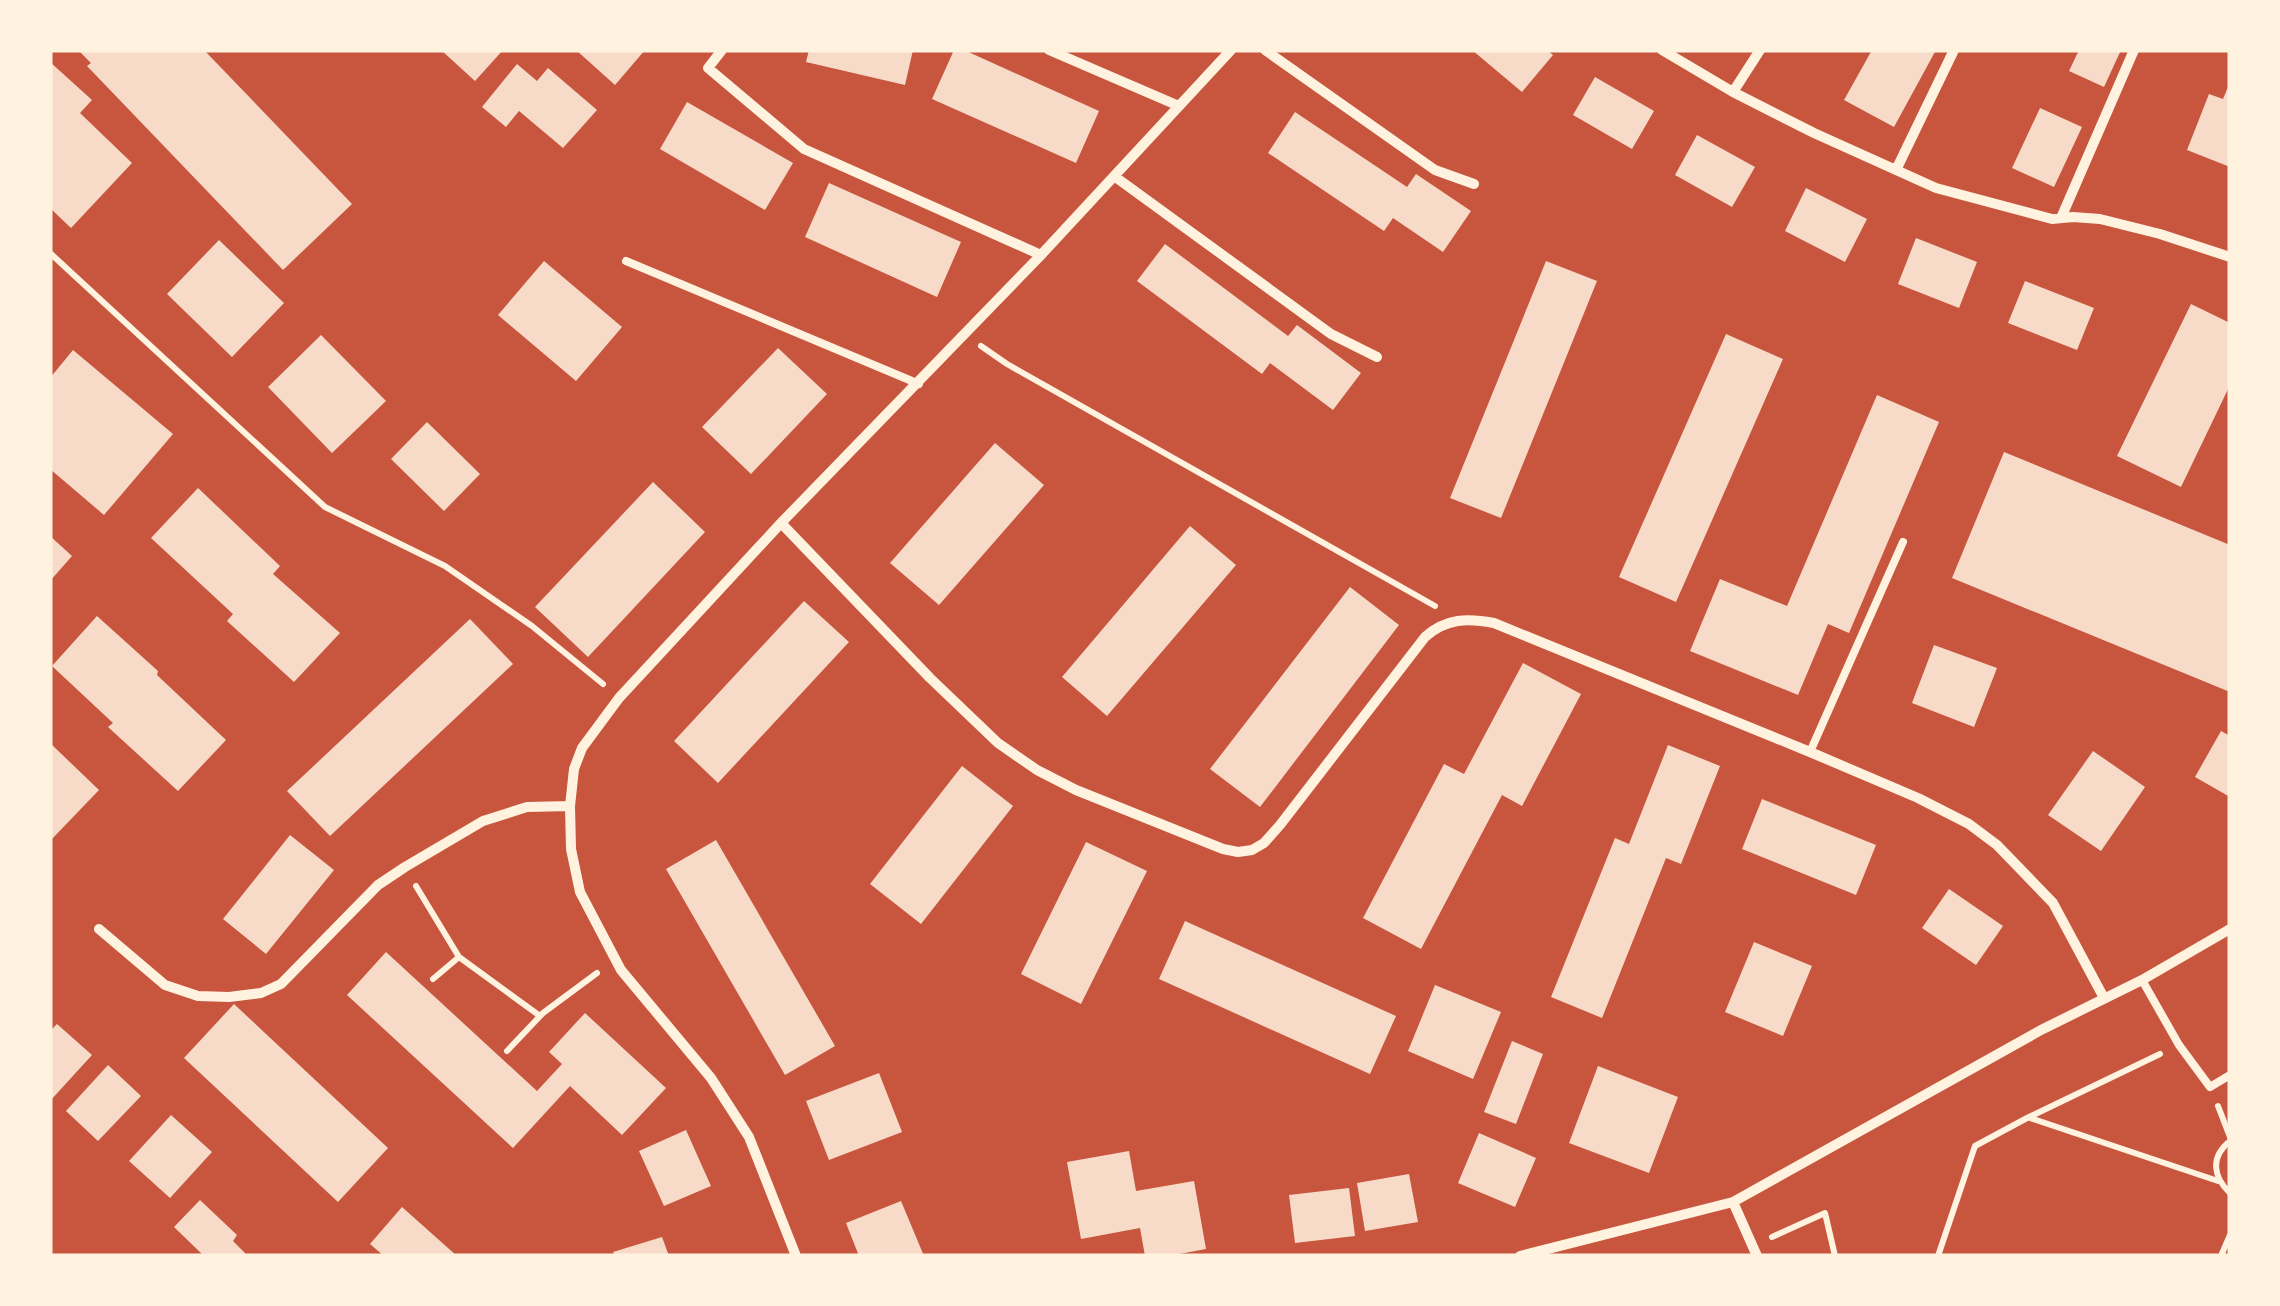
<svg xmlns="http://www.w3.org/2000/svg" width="2280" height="1306" viewBox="0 0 2280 1306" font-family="Quicksand,sans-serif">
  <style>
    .building { fill: #f7dbc8 }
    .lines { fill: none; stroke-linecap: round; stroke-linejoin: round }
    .path { stroke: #fff3e0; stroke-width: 6 }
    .service { stroke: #fff3e0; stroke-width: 8 }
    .minor { stroke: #fff3e0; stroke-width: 10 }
  </style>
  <rect width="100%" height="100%" fill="#c8553d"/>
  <!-- building -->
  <path class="building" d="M 78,50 L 204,50 L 352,204 L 283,270 L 87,66 L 91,63 Z
    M 441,50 L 503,50 L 475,81 Z
    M 576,50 L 645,50 L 615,85 Z
    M 809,50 L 913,50 L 905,85 L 806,62 Z
    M 954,50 L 964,50 L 1099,111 L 1076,163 L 932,99 Z
    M 1472,50 L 1547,50 L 1553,55 L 1522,92 Z
    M 1872,50 L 1936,50 L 1894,127 L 1844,100 Z
    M 2079,50 L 2121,50 L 2104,87 L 2069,71 Z
    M 50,62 L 92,100 L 80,113 L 132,163 L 71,228 L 50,208 Z
    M 517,64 L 537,81 L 548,68 L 597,110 L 563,148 L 519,111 L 506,127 L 482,107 Z
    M 1595,77 L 1654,111 L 1632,149 L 1573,115 Z
    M 2230,82 L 2230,167 L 2187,150 L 2209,94 L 2223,99 Z
    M 687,102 L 793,163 L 765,210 L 660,149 Z
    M 2040,108 L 2082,127 L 2054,187 L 2012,168 Z
    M 1295,112 L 1407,187 L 1416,174 L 1471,211 L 1443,252 L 1393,218 L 1384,231 L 1268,153 Z
    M 1697,135 L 1755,167 L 1732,207 L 1675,175 Z
    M 829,183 L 961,242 L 937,297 L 805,237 Z
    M 1806,188 L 1867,219 L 1845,262 L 1785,231 Z
    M 1916,238 L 1977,262 L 1959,308 L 1898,284 Z
    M 219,240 L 284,303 L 232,357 L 167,294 Z
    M 1165,244 L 1288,336 L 1297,325 L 1361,373 L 1333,410 L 1270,363 L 1262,374 L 1137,281 Z
    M 544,261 L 622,327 L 576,381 L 498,315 Z
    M 1546,261 L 1597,281 L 1501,518 L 1450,498 Z
    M 2025,281 L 2094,308 L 2077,350 L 2008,323 Z
    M 2191,304 L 2230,323 L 2230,385 L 2181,487 L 2117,456 Z
    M 1726,334 L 1783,359 L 1676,602 L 1619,577 Z
    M 321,335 L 386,401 L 332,453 L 268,387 Z
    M 778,348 L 827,394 L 751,474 L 702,427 Z
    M 73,350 L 173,434 L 104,515 L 50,469 L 50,378 Z
    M 1877,395 L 1939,422 L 1849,633 L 1828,624 L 1798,695 L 1690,651 L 1720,579 L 1787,606 Z
    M 427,422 L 480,474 L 444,511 L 391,459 Z
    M 995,443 L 1044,485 L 939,605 L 890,563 Z
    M 2004,452 L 2230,545 L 2230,692 L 1952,578 Z
    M 653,482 L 705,532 L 588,657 L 535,607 Z
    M 198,488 L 280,566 L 273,574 L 340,633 L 294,682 L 227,621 L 233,614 L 151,538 Z
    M 1190,526 L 1236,565 L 1107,716 L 1062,677 Z
    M 50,536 L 72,556 L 50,581 Z
    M 1350,587 L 1399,625 L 1260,807 L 1210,769 Z
    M 804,601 L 849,642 L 718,783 L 674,741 Z
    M 97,616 L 158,671 L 157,675 L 226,740 L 178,791 L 108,727 L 113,723 L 52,666 Z
    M 470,619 L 513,664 L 330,836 L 287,791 Z
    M 1934,645 L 1997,668 L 1974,727 L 1912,703 Z
    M 1523,663 L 1581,694 L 1522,806 L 1502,795 L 1421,949 L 1363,918 L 1444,764 L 1464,774 Z
    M 2221,731 L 2230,736 L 2230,797 L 2195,777 Z
    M 50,743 L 99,790 L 50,841 Z
    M 1668,745 L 1720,766 L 1681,864 L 1666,858 L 1602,1018 L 1551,997 L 1615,838 L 1629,844 Z
    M 2093,751 L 2145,787 L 2101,851 L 2048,815 Z
    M 962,766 L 1013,806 L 921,924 L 870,884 Z
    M 1762,799 L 1876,845 L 1856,895 L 1742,849 Z
    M 290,835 L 334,870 L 266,954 L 223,919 Z
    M 716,840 L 835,1046 L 785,1075 L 666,869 Z
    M 1086,842 L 1147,871 L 1081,1004 L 1021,974 Z
    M 1949,889 L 2003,926 L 1976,965 L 1922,928 Z
    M 1185,921 L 1396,1016 L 1370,1074 L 1159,979 Z
    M 1754,942 L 1812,966 L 1783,1036 L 1725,1012 Z
    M 386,952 L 537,1091 L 562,1064 L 549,1052 L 585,1013 L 666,1088 L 622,1135 L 570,1086 L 513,1148 L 347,995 Z
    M 1435,985 L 1501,1012 L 1473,1079 L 1408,1051 Z
    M 234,1004 L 388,1148 L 338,1202 L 184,1058 Z
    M 57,1024 L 92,1055 L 50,1101 L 50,1031 Z
    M 1512,1041 L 1543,1054 L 1516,1124 L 1484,1112 Z
    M 108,1065 L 141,1096 L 98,1141 L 66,1111 Z
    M 1598,1066 L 1678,1097 L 1649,1173 L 1569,1143 Z
    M 879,1073 L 902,1132 L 829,1160 L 806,1101 Z
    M 171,1115 L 212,1152 L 170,1198 L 129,1161 Z
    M 686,1130 L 711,1186 L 664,1206 L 639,1151 Z
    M 1479,1133 L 1536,1158 L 1515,1207 L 1458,1183 Z
    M 1129,1151 L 1136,1191 L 1194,1181 L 1206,1249 L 1168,1256 L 1145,1256 L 1140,1228 L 1081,1239 L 1067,1162 Z
    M 1409,1174 L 1418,1222 L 1365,1231 L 1357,1183 Z
    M 1349,1188 L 1355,1236 L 1295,1243 L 1289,1195 Z
    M 200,1200 L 237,1235 L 233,1241 L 248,1256 L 204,1256 L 174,1227 Z
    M 901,1201 L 924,1256 L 859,1256 L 846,1223 Z
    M 402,1207 L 457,1256 L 384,1256 L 370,1244 Z
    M 662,1237 L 669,1256 L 615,1256 L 613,1252 Z"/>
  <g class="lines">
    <!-- path -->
    <path class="path" d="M 50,253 L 325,507 L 445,566 L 532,626 L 603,684
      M 981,346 L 1007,364 L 1435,606
      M 416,886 L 459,957 L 540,1016
      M 433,979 L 459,957
      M 507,1051 L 543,1013 L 597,973
      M 2218,1106 L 2230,1137
      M 2030,1118 L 2218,1181
      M 2230,1141 C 2210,1157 2213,1177 2230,1193
      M 1772,1237 L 1825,1213 L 1835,1256
      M 1938,1256 L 1975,1146 L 2027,1118 L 2160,1054
      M 2221,1256 L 2230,1235"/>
    <!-- service -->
    <path class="service" d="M 626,261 L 919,384
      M 1810,752 L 1903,542
      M 2142,980 L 2179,1045 L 2210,1087 L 2230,1075"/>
    <!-- minor -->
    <path class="minor" d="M 722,50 L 708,68 L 804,149 L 1041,255
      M 1049,50 L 1179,106
      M 1265,50 L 1435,170 L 1474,184
      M 1662,50 L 1733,92 L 1814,133 L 1936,188 L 2052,219 L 2073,217 L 2100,219 L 2160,234 L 2230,257
      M 1733,92 L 1760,50
      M 1896,170 L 1954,50
      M 1114,176 L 1331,334 L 1377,357
      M 2061,218 L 2134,50
      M 781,523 L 930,678 L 998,743 L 1037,770 L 1076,790 L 1223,849 L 1238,852 L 1252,850 L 1264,843 L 1280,825 L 1425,637 C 1446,618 1468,618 1494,623 L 1810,752 L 1918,798 L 1969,824 L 1997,845 L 2053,903 L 2104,998
      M 99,929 L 165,985 L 198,996 L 229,997 L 261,993 L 281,984 L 378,885 L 405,867 L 483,821 L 527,807 L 570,806
      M 1733,1202 L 1757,1256
      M 796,1256 L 749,1137 L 711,1078 L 621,970 L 580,892 L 571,849 L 570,806 L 574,769 L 582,748 L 619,698 L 781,523 L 1041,255 L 1231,50
      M 1520,1256 L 1733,1202 L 2041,1030 L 2142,980 L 2230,929"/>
  </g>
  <!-- border -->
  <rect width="2280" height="1306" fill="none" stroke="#fff3e0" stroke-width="105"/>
</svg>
